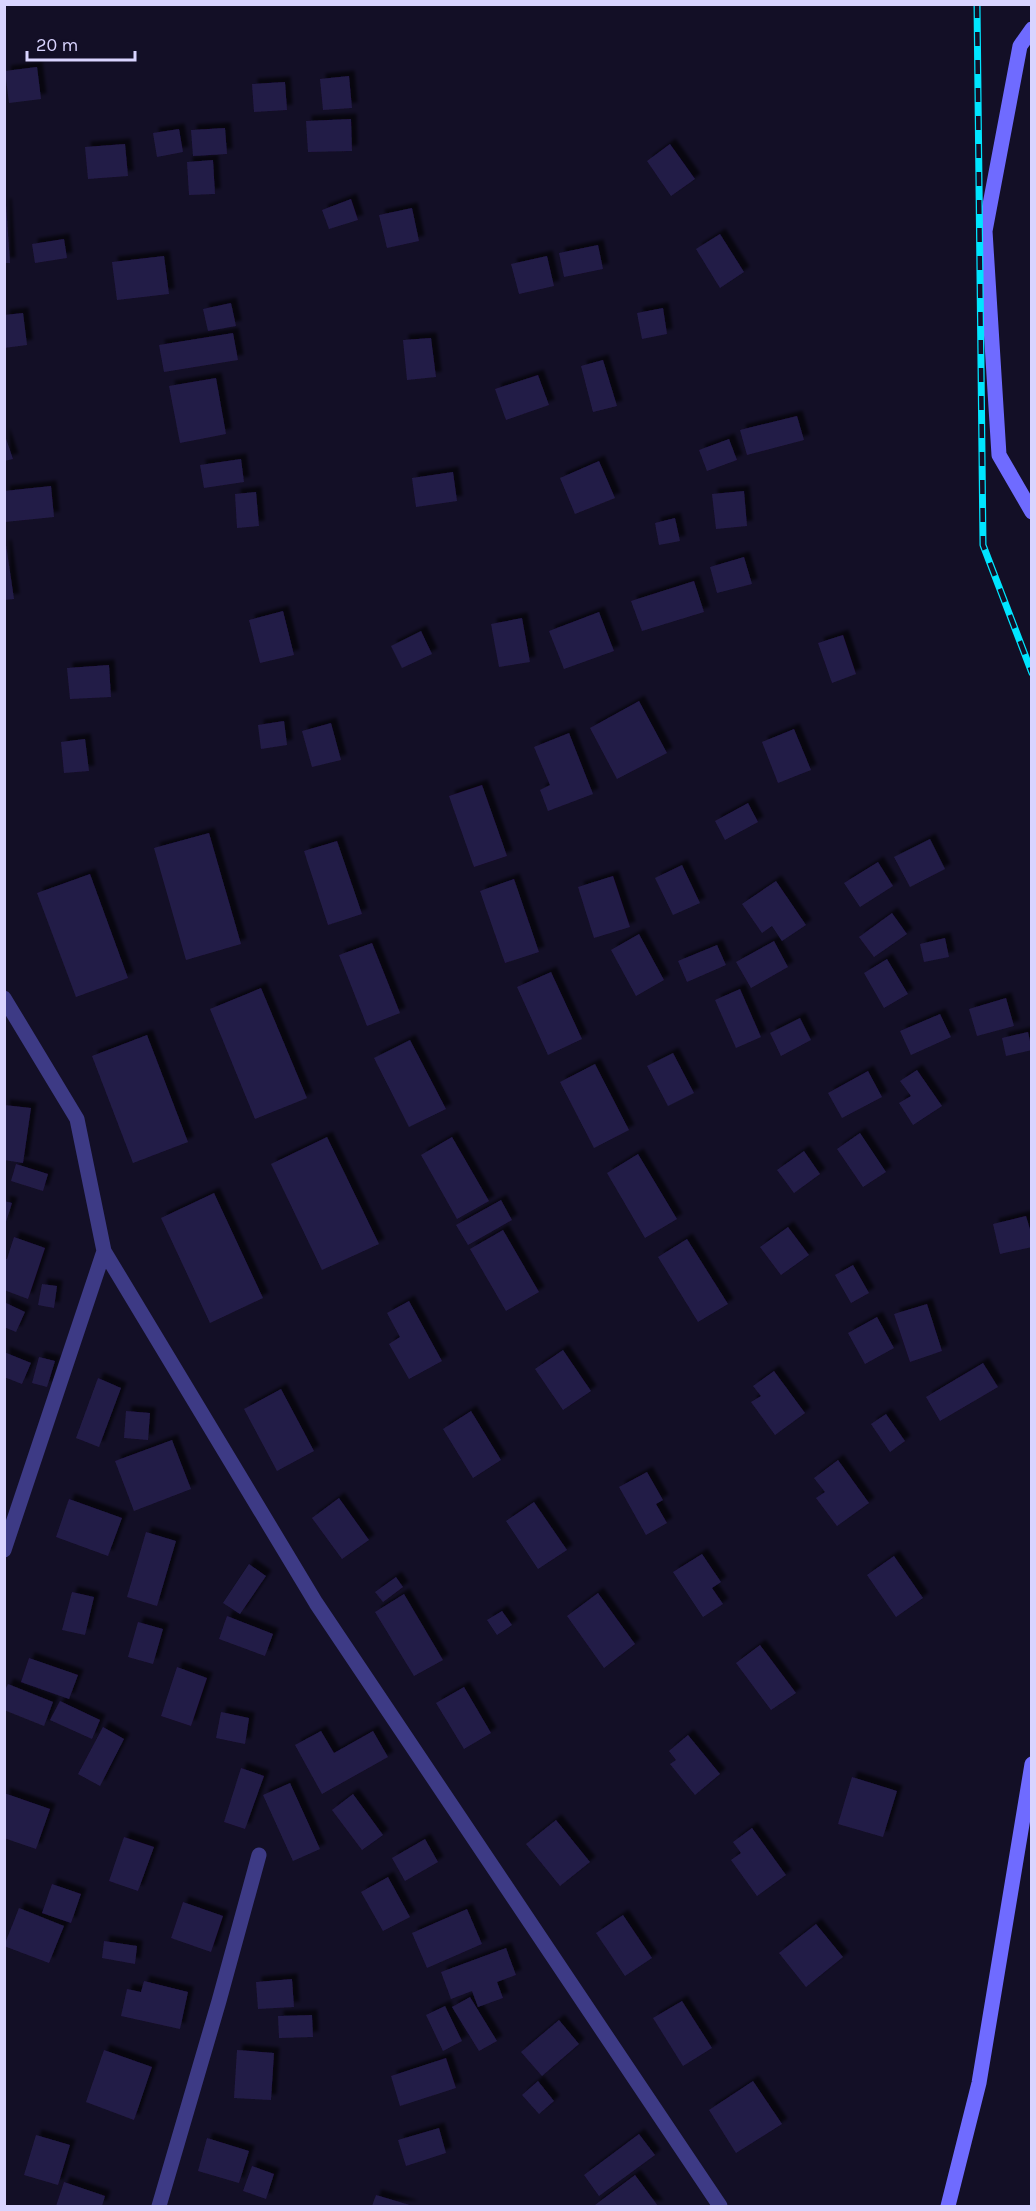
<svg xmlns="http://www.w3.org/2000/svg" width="1036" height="2211" viewBox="0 0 1036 2211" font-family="Karla,sans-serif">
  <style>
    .building { fill: #241b47; filter: url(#shadow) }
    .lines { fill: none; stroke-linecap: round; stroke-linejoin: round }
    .street { stroke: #3d3a85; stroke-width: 15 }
    .secondary { stroke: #6f6bff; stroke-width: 15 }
    .rail-casing { stroke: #00e5ff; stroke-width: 7 }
    .rail { stroke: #130f26; stroke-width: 4.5; stroke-dasharray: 14; stroke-linecap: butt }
  </style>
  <defs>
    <filter id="shadow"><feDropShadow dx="5.5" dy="-5.5" stdDeviation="1.5" flood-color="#0009"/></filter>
  </defs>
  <rect width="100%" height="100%" fill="#130f26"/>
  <!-- building -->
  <path class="building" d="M 37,67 L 41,99 L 9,103 L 5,71 Z
    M 349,76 L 352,108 L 323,110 L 320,79 Z
    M 285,82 L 287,110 L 254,112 L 252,84 Z
    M 351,119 L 352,151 L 308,152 L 306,121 Z
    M 225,128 L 227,154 L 193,156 L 191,130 Z
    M 179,129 L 183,152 L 157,157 L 153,133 Z
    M 125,144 L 128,176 L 88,179 L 85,147 Z
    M 670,144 L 695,179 L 671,196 L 647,161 Z
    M 213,160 L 215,194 L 189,195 L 187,162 Z
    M 351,199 L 358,220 L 329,229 L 322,210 Z
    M 4,204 L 6,204 L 10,263 L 4,263 Z
    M 412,208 L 419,241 L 387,248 L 379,215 Z
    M 720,234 L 744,272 L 720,288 L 696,249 Z
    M 64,239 L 67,258 L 35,263 L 32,244 Z
    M 598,245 L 603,269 L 564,277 L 559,253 Z
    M 164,256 L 169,294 L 117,300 L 112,262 Z
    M 547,256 L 554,286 L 519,294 L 511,264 Z
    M 231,303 L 236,326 L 208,331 L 203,309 Z
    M 663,308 L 667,334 L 642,339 L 637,313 Z
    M 23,313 L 27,345 L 4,348 L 4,315 Z
    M 233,333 L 238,360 L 164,372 L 159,345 Z
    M 431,338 L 436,377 L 407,380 L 403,340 Z
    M 603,360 L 617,406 L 593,412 L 581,366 Z
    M 538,375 L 549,405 L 506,420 L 495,389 Z
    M 216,378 L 226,434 L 180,443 L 169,386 Z
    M 797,416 L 804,440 L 747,455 L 740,430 Z
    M 4,433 L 13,459 L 4,461 Z
    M 729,439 L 737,460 L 707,471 L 699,450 Z
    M 241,459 L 244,482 L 204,488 L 200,465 Z
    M 599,461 L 615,498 L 575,514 L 560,478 Z
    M 453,472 L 457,501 L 416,507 L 412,478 Z
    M 51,486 L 54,517 L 5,522 L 4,491 Z
    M 744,491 L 747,526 L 716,529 L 712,494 Z
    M 256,492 L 259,526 L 237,528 L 235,494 Z
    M 675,518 L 680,541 L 659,545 L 655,523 Z
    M 6,545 L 14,599 L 4,600 L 4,546 Z
    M 744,557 L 752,584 L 717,593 L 710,567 Z
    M 694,581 L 704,612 L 642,631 L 631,601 Z
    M 283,611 L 294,655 L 260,663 L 249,620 Z
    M 599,612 L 614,651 L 564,669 L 549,631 Z
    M 522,618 L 530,662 L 499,667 L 491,624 Z
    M 421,631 L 432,654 L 402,668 L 391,646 Z
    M 843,635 L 856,674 L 832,683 L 818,643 Z
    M 109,665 L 111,697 L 70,699 L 67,668 Z
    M 639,701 L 667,753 L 617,779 L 590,728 Z
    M 284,721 L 287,745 L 261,749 L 258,725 Z
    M 331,723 L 341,760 L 312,767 L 302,731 Z
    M 794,729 L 811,770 L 778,783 L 762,742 Z
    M 569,733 L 593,794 L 548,811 L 540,790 L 550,785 L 534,747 Z
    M 85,739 L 89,771 L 64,773 L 61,742 Z
    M 482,785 L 507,856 L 474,867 L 449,796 Z
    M 748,803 L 758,822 L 725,840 L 715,821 Z
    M 209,833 L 241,944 L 186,960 L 154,848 Z
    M 930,839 L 945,869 L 910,887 L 894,857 Z
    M 337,841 L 362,914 L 328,925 L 304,851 Z
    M 878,862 L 893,886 L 860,907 L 844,883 Z
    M 682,865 L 700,903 L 673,915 L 655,878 Z
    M 90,874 L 128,978 L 76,997 L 37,893 Z
    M 613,876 L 630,927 L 594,938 L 578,887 Z
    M 514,879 L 539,952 L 505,963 L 480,891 Z
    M 776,881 L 806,925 L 782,941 L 772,926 L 762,933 L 742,904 Z
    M 892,913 L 907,934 L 874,957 L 859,937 Z
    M 639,934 L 664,980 L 636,996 L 611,950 Z
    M 945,938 L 949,957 L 924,962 L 920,944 Z
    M 774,941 L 788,967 L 751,988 L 736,962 Z
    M 372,943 L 400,1013 L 367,1026 L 339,955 Z
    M 717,945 L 726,965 L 687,982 L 678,961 Z
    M 887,959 L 908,994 L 884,1008 L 864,973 Z
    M 551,972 L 582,1039 L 548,1055 L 517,987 Z
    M 261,988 L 307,1098 L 255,1119 L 210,1009 Z
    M 740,989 L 761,1037 L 736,1048 L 715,1000 Z
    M 1006,998 L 1014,1026 L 977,1036 L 969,1009 Z
    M 940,1014 L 951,1037 L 911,1055 L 900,1031 Z
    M 800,1018 L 811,1040 L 781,1056 L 770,1033 Z
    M 1028,1032 L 1032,1050 L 1006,1056 L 1002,1038 Z
    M 147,1035 L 188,1142 L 133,1163 L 92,1056 Z
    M 410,1040 L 446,1109 L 409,1127 L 374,1058 Z
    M 673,1053 L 694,1093 L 668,1106 L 647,1066 Z
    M 595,1064 L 629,1130 L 594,1148 L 560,1082 Z
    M 917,1070 L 942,1106 L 913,1125 L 899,1103 L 911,1096 L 900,1081 Z
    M 868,1071 L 882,1097 L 842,1118 L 828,1093 Z
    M 4,1105 L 31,1108 L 23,1163 L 4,1160 Z
    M 860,1133 L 886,1172 L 863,1187 L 837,1149 Z
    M 327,1137 L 379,1244 L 322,1270 L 271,1164 Z
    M 452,1137 L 489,1201 L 457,1219 L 421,1155 Z
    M 804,1151 L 820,1174 L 794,1193 L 777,1170 Z
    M 638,1154 L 677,1219 L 645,1238 L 607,1173 Z
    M 16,1164 L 48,1174 L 43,1191 L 11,1181 Z
    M 214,1193 L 263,1298 L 210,1323 L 161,1218 Z
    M 501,1200 L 512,1220 L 468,1245 L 456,1225 Z
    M 4,1201 L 12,1203 L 5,1225 L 4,1225 Z
    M 1026,1216 L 1032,1236 L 1032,1247 L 1000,1254 L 993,1224 Z
    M 788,1227 L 809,1255 L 781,1275 L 760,1247 Z
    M 503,1230 L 539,1292 L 506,1311 L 470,1249 Z
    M 14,1237 L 45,1248 L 28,1299 L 4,1290 L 4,1258 L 7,1259 Z
    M 687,1239 L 728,1304 L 698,1322 L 658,1257 Z
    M 853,1265 L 869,1293 L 851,1303 L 835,1275 Z
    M 42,1284 L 57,1286 L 54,1308 L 38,1305 Z
    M 409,1301 L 442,1361 L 409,1379 L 389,1344 L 400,1337 L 387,1313 Z
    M 4,1302 L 25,1312 L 16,1332 L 4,1327 Z
    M 927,1304 L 942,1351 L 910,1362 L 894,1314 Z
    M 877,1317 L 894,1348 L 865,1364 L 848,1333 Z
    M 563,1350 L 591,1391 L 563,1410 L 535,1369 Z
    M 4,1352 L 31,1363 L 22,1384 L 4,1377 Z
    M 39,1357 L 55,1361 L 47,1387 L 32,1383 Z
    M 983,1363 L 998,1387 L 940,1421 L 926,1397 Z
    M 774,1371 L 805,1413 L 775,1435 L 751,1402 L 761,1396 L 753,1386 Z
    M 98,1378 L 121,1388 L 99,1447 L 76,1438 Z
    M 281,1389 L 314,1451 L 277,1471 L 244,1409 Z
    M 126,1411 L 150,1413 L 148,1440 L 124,1438 Z
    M 471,1411 L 501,1460 L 473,1478 L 443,1429 Z
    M 886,1414 L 905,1441 L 890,1452 L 871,1424 Z
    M 172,1440 L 191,1489 L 134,1511 L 115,1461 Z
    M 838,1460 L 869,1503 L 837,1526 L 816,1498 L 825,1492 L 814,1478 Z
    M 647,1472 L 663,1500 L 656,1504 L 667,1523 L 646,1535 L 619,1487 Z
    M 339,1498 L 369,1540 L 342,1559 L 312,1518 Z
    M 69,1499 L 122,1518 L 108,1556 L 56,1537 Z
    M 534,1502 L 567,1550 L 538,1569 L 506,1521 Z
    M 146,1532 L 176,1541 L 157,1606 L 127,1597 Z
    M 702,1554 L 721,1582 L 712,1588 L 723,1604 L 703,1617 L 673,1572 Z
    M 894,1556 L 923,1598 L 896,1617 L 867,1575 Z
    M 249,1564 L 266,1576 L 240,1614 L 223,1603 Z
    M 396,1577 L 403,1587 L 383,1602 L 375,1592 Z
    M 72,1592 L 94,1597 L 85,1635 L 62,1630 Z
    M 598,1593 L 635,1644 L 604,1668 L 567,1616 Z
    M 404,1594 L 443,1660 L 414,1676 L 375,1612 Z
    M 502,1611 L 512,1625 L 497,1635 L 487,1620 Z
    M 227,1616 L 273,1634 L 265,1656 L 219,1639 Z
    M 138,1622 L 163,1629 L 153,1664 L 128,1657 Z
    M 760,1645 L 796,1693 L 771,1710 L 736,1663 Z
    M 29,1658 L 78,1675 L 69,1699 L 21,1682 Z
    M 177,1667 L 207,1678 L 191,1726 L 161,1716 Z
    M 8,1684 L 53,1702 L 44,1726 L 4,1710 L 4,1692 Z
    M 464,1687 L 491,1733 L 464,1749 L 436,1703 Z
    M 60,1701 L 100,1720 L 92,1739 L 50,1720 Z
    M 221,1712 L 249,1718 L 245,1744 L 216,1738 Z
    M 103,1727 L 124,1739 L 100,1786 L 78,1774 Z
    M 321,1731 L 334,1753 L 373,1731 L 388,1757 L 322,1794 L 295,1745 Z
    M 688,1735 L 720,1774 L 695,1795 L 670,1764 L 676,1760 L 669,1751 Z
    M 241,1768 L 264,1776 L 245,1829 L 224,1822 Z
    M 852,1777 L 897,1791 L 883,1837 L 838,1824 Z
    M 290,1783 L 320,1849 L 293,1861 L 263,1795 Z
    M 4,1793 L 50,1809 L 36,1849 L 4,1838 Z
    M 353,1794 L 383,1835 L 362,1850 L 332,1810 Z
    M 556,1820 L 590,1862 L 560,1886 L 526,1844 Z
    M 752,1828 L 786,1875 L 757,1896 L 731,1860 L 741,1853 L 733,1842 Z
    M 124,1837 L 154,1847 L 138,1891 L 109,1881 Z
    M 425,1839 L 438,1862 L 405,1881 L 392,1858 Z
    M 388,1877 L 410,1917 L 383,1931 L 361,1892 Z
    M 52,1884 L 81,1894 L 71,1923 L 42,1913 Z
    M 183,1902 L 223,1916 L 211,1952 L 171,1938 Z
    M 19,1908 L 64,1926 L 49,1963 L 4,1946 Z
    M 467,1909 L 482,1944 L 427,1968 L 412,1933 Z
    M 623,1915 L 652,1958 L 625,1976 L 596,1933 Z
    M 816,1924 L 843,1957 L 806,1987 L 779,1953 Z
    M 104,1941 L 137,1946 L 135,1964 L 102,1958 Z
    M 506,1948 L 516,1975 L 497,1982 L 503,1998 L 478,2007 L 472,1991 L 451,1999 L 441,1972 Z
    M 292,1979 L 294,2007 L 258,2009 L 256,1982 Z
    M 144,1981 L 188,1992 L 180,2029 L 121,2016 L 127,1989 L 141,1992 Z
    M 470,1997 L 497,2041 L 479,2051 L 452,2007 Z
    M 682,2001 L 712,2048 L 683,2066 L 653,2018 Z
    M 445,2006 L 462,2041 L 443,2051 L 426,2015 Z
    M 312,2015 L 313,2037 L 279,2038 L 278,2016 Z
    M 559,2020 L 579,2044 L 542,2076 L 521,2052 Z
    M 104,2050 L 152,2067 L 134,2120 L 86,2102 Z
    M 237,2050 L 274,2053 L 271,2100 L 234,2098 Z
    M 446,2058 L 456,2088 L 400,2106 L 391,2076 Z
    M 538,2081 L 554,2101 L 539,2114 L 522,2095 Z
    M 753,2081 L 782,2124 L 736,2153 L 709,2110 Z
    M 439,2128 L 446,2153 L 406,2166 L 398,2140 Z
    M 639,2134 L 655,2155 L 599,2196 L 584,2175 Z
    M 36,2135 L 70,2145 L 58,2185 L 24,2175 Z
    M 207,2138 L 249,2151 L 239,2183 L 198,2171 Z
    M 252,2166 L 274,2174 L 266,2199 L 243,2191 Z
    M 635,2175 L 658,2206 L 596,2206 L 595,2205 Z
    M 64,2182 L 105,2196 L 102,2206 L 56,2206 Z
    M 376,2195 L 413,2206 L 372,2206 Z"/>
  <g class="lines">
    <!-- street -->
    <path class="street" d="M 4,998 L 77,1119 L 104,1251 L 316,1603 L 720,2206
      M 4,1550 L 104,1251
      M 159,2206 L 219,2001 L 259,1855"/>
    <!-- secondary -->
    <path class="secondary" d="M 1032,29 L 1020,46 L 985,231 L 999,455 L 1032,512
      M 948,2206 L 979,2083 L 1032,1764"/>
    <defs>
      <path id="rail" d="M 977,4 L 983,545 L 1032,673"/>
    </defs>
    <!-- rail casing -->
    <use href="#rail" class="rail-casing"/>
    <!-- rail -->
    <use href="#rail" class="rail"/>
  </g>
  <!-- border -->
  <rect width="1036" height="2211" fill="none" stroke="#d9d4ff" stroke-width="12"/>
  <!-- scale -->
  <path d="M27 51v9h108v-9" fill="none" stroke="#d9d4ff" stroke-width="3"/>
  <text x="36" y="51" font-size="18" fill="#d9d4ff" stroke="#130f26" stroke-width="4.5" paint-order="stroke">20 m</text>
</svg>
